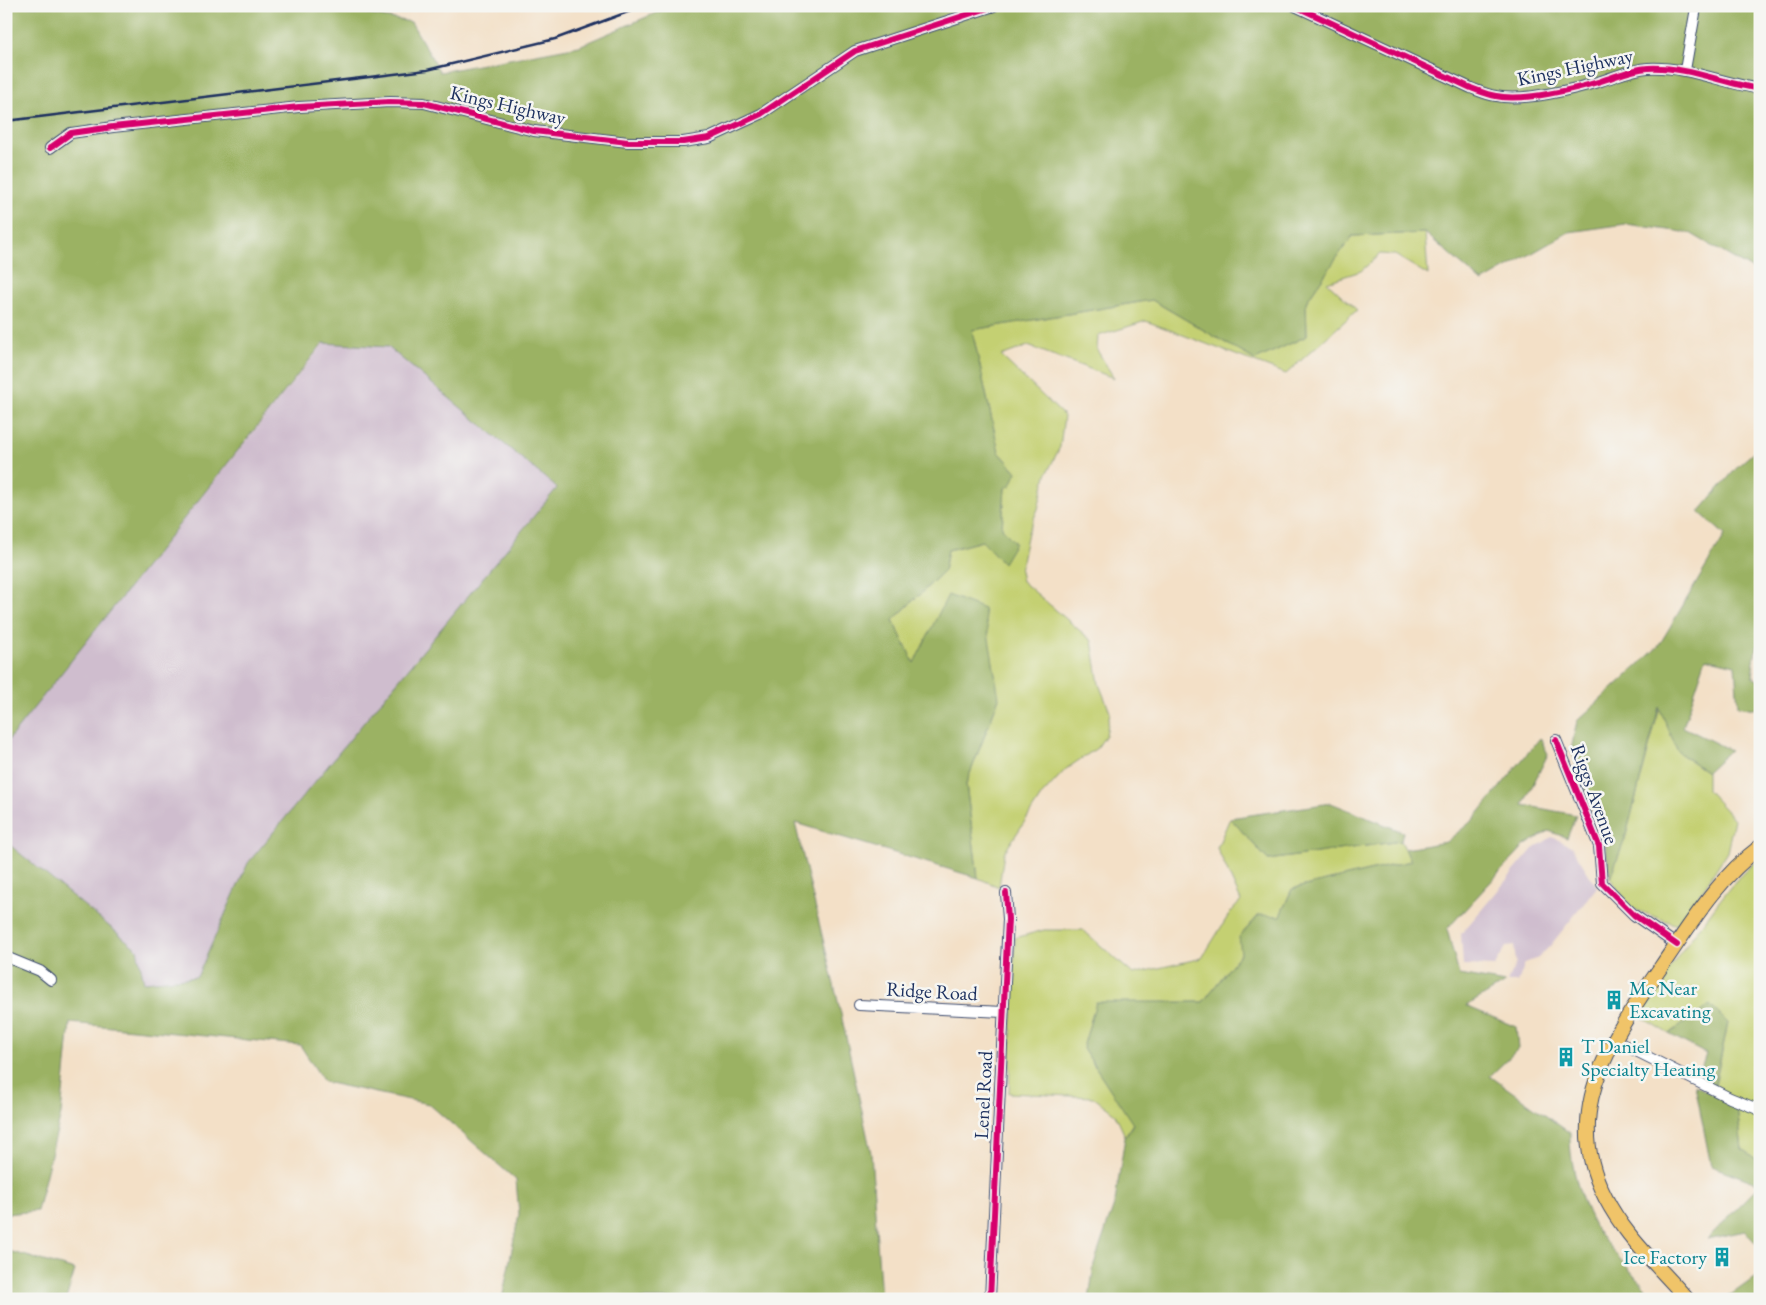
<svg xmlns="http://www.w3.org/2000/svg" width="1766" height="1305" viewBox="0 0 1766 1305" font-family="'EB Garamond',serif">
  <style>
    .industrial { fill: #cfbdce }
    .green { fill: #c4d072; stroke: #708068 }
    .forest { fill: #9bb264; stroke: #5b7061 }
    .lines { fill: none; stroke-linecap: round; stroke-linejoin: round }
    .minor-casing { stroke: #3b4a6e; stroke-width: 12 }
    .major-casing { stroke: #3b4a6e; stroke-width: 16 }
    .minor { stroke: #fff; stroke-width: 10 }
    .major { stroke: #f0c469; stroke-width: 14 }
    .rail { stroke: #1b2f5e; stroke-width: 2.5 }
    .cycleway-casing { stroke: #f6f6f2; stroke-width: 9 }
    .cycleway { stroke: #d6006c; stroke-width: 6 }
    .labels { text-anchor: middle; stroke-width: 5; stroke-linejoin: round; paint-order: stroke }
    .street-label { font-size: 20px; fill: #1b2f5e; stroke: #f6f6f2 }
    .culture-label { font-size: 20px; fill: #0d838f; stroke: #f6f6f2; text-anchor: start }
  </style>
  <rect width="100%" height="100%" fill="#f6f6f2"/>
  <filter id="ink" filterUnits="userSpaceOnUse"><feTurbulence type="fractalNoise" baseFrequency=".02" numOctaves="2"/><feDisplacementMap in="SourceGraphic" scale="10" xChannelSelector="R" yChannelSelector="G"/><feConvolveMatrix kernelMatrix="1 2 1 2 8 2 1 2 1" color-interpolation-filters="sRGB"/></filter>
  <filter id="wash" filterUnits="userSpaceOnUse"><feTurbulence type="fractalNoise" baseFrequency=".0096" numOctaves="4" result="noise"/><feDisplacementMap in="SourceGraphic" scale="20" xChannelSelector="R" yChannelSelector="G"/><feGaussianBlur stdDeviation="1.12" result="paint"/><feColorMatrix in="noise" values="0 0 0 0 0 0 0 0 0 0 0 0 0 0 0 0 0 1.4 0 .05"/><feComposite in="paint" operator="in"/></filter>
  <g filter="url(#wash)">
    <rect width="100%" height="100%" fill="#f3e0c7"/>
    <!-- industrial -->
    <path class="industrial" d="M 324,343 L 388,347 L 558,487 L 248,863 L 197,977 L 144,982 L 137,949 L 6,842 L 6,743 Z
      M 1552,837 L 1571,846 L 1597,887 L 1550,946 L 1538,958 L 1525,963 L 1518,982 L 1507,982 L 1516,963 L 1514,946 L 1506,947 L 1495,966 L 1463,965 L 1461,934 L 1533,849 Z"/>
    <!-- green -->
    <path class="green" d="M 1425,233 L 1428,275 L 1395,255 L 1380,254 L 1361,271 L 1327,282 L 1357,310 L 1286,374 L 1146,321 L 1098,336 L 1097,350 L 1114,378 L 1028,346 L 1001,356 L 1064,416 L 1060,447 L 1046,475 L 1038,509 L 1028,532 L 1020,571 L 1022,581 L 1092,641 L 1099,684 L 1110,712 L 1106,735 L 1097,748 L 1066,769 L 1042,795 L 1004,853 L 999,887 L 978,878 L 966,784 L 999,698 L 914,664 L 893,620 L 944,571 L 948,550 L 982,541 L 1002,528 L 1005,488 L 1017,472 L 999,452 L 972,330 L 1152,300 L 1255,360 L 1307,336 L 1306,302 L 1352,236 Z
      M 1660,706 L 1678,752 L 1707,772 L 1707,790 L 1734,819 L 1727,852 L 1680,926 L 1631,908 L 1610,878 L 1625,839 Z
      M 1230,818 L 1268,860 L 1401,841 L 1411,861 L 1292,889 L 1280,916 L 1241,953 L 1203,1002 L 1096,1003 L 1083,1048 L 1133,1123 L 1125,1136 L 1115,1114 L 1093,1097 L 1009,1093 L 1015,938 L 1044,930 L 1083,930 L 1133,974 L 1202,958 L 1230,913 L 1241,901 L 1217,848 Z
      M 1760,859 L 1760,1162 L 1742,1149 L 1737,1108 L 1713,1095 L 1728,1023 L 1710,1006 L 1669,1034 L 1638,1015 C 1660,981 1683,948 1709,915 C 1724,895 1739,873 1760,859 Z"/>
    <!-- forest -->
    <path class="forest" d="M 6,6 L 323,6 L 411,22 L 440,72 L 579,46 L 672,6 L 1760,6 L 1760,274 L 1690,233 L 1626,224 L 1569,232 L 1482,282 L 1425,233 L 1352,236 L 1306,302 L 1307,336 L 1255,360 L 1152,300 L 972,330 L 999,452 L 1017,472 L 1011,485 L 1005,488 L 1002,528 L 1015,543 L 1003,563 L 982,541 L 948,550 L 944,571 L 893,620 L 914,663 L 948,595 L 984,609 L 999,698 L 966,784 L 978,878 L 795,823 L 841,1014 L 871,1153 L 881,1299 L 502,1299 L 519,1214 L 516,1180 L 429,1104 L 324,1082 L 300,1045 L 70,1023 L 61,1114 L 37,1211 L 6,1214 L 6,842 L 137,949 L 144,982 L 197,977 L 248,863 L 557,488 L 388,347 L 323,343 L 6,743 Z
      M 1760,447 L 1760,642 L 1756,647 L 1752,677 L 1760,681 L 1760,710 L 1738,706 L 1735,665 L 1706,658 L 1683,727 L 1730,750 L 1707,772 L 1678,752 L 1659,707 L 1625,839 L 1610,878 L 1605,843 L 1571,750 L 1577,721 L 1658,647 L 1725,535 L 1699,512 L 1740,464 Z
      M 1540,738 L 1548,754 L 1523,805 L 1576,815 L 1567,838 L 1549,831 L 1524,846 L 1447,929 L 1459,975 L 1505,983 L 1466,1006 L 1516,1027 L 1518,1049 L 1490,1076 L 1570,1133 C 1569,1163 1582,1210 1600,1235 C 1617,1257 1637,1277 1655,1299 L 1089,1299 L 1094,1264 L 1115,1202 L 1125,1137 L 1133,1124 L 1083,1048 L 1096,1002 L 1203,1002 L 1241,953 L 1239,937 L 1259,915 L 1280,916 L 1292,889 L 1411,861 L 1405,849 L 1446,842 L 1473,820 Z
      M 1331,803 L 1403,832 L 1401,841 L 1268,860 L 1230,818 Z
      M 1710,1005 L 1728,1023 L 1714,1087 L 1698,1078 L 1706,1054 L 1669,1034 Z
      M 1695,1085 L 1737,1108 L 1742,1149 L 1760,1162 L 1760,1184 L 1711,1166 Z
      M 1760,1185 L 1760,1248 L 1745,1231 L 1707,1239 Z
      M 9,1251 L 75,1270 L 66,1299 L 6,1299 L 6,1257 Z
      M 1760,1262 L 1760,1299 L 1725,1299 L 1757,1276 Z"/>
  </g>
  <g filter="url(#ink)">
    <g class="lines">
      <defs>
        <path id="minor" d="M 1295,6 L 1471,88 C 1479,91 1488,95 1496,96 C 1522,102 1576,89 1601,81 C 1617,76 1632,69 1648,68 C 1687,66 1722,83 1760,89
          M 1685,70 L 1696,8
          M 50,148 L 71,133 L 113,127 L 299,107 L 390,102 L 424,103 L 534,131 L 628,142 L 683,142 L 709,138 L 761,114 L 855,51 L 994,6
          M 1556,740 L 1599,846 L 1602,883 L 1634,915 L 1677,945
          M 6,957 L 40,971 L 51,980
          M 859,1005 L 1003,1012
          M 1614,1040 L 1730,1098 L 1760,1110
          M 990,1299 L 1008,919 L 1006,893"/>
        <path id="major" d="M 1687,1299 C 1668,1277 1647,1257 1629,1234 C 1550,1133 1598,1057 1661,967 C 1690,925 1718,878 1760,847"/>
      </defs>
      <!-- minor casing -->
      <use href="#minor" class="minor-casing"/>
      <!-- major casing -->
      <use href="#major" class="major-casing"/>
      <!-- minor -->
      <use href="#minor" class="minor"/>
      <!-- major -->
      <use href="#major" class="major"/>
      <!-- rail -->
      <path class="rail" d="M 6,121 L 427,70 L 555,39 L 644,6"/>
      <defs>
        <path id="cycleway" d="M 1295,6 L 1471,88 C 1479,91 1488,95 1496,96 C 1522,102 1576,89 1601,81 C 1617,76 1632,69 1648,68 C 1687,66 1722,83 1760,89
          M 50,148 L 71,133 L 113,127 L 299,107 L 390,102 L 424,103 L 534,131 L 628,142 L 683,142 L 709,138 L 761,114 L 855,51 L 994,6
          M 1556,740 L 1599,846 L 1602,883 L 1634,915 L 1677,945
          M 990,1299 L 1008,919 L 1006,893"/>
      </defs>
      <!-- cycleway casing -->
      <use href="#cycleway" class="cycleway-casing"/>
      <!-- cycleway -->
      <use href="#cycleway" class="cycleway"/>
    </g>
  </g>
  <!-- icons -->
  <defs>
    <symbol id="building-bare" viewBox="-9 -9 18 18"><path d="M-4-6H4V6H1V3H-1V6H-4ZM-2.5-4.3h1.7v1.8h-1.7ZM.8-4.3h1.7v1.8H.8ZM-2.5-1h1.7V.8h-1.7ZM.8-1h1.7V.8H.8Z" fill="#0f9aa8" stroke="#f6f6f2" stroke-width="2.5" paint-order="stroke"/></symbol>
  </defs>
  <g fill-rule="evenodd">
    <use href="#building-bare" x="1600" y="986" width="28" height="28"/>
    <use href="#building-bare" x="1552" y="1043" width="28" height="28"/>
    <use href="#building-bare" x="1708" y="1243" width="28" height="28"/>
  </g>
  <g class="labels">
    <!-- street labels -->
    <g class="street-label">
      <text transform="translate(1575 67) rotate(-12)" y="7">Kings Highway</text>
      <text transform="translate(508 105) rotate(13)" y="7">Kings Highway</text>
      <text transform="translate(1595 794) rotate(70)" y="7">Riggs Avenue</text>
      <text transform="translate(932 991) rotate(3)" y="7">Ridge Road</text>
      <text transform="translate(983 1095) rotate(-87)" y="7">Lenel Road</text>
    </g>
    <!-- culture labels -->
    <g class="culture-label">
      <text x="1629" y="995">Mc Near<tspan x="1629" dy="23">Excavating</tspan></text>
      <text x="1581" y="1053">T Daniel<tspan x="1581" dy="23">Specialty Heating</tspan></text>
      <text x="1707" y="1264" text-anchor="end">Ice Factory</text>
    </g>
  </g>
  <!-- margin -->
  <rect width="1766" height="1305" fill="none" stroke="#f6f6f2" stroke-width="25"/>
</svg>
